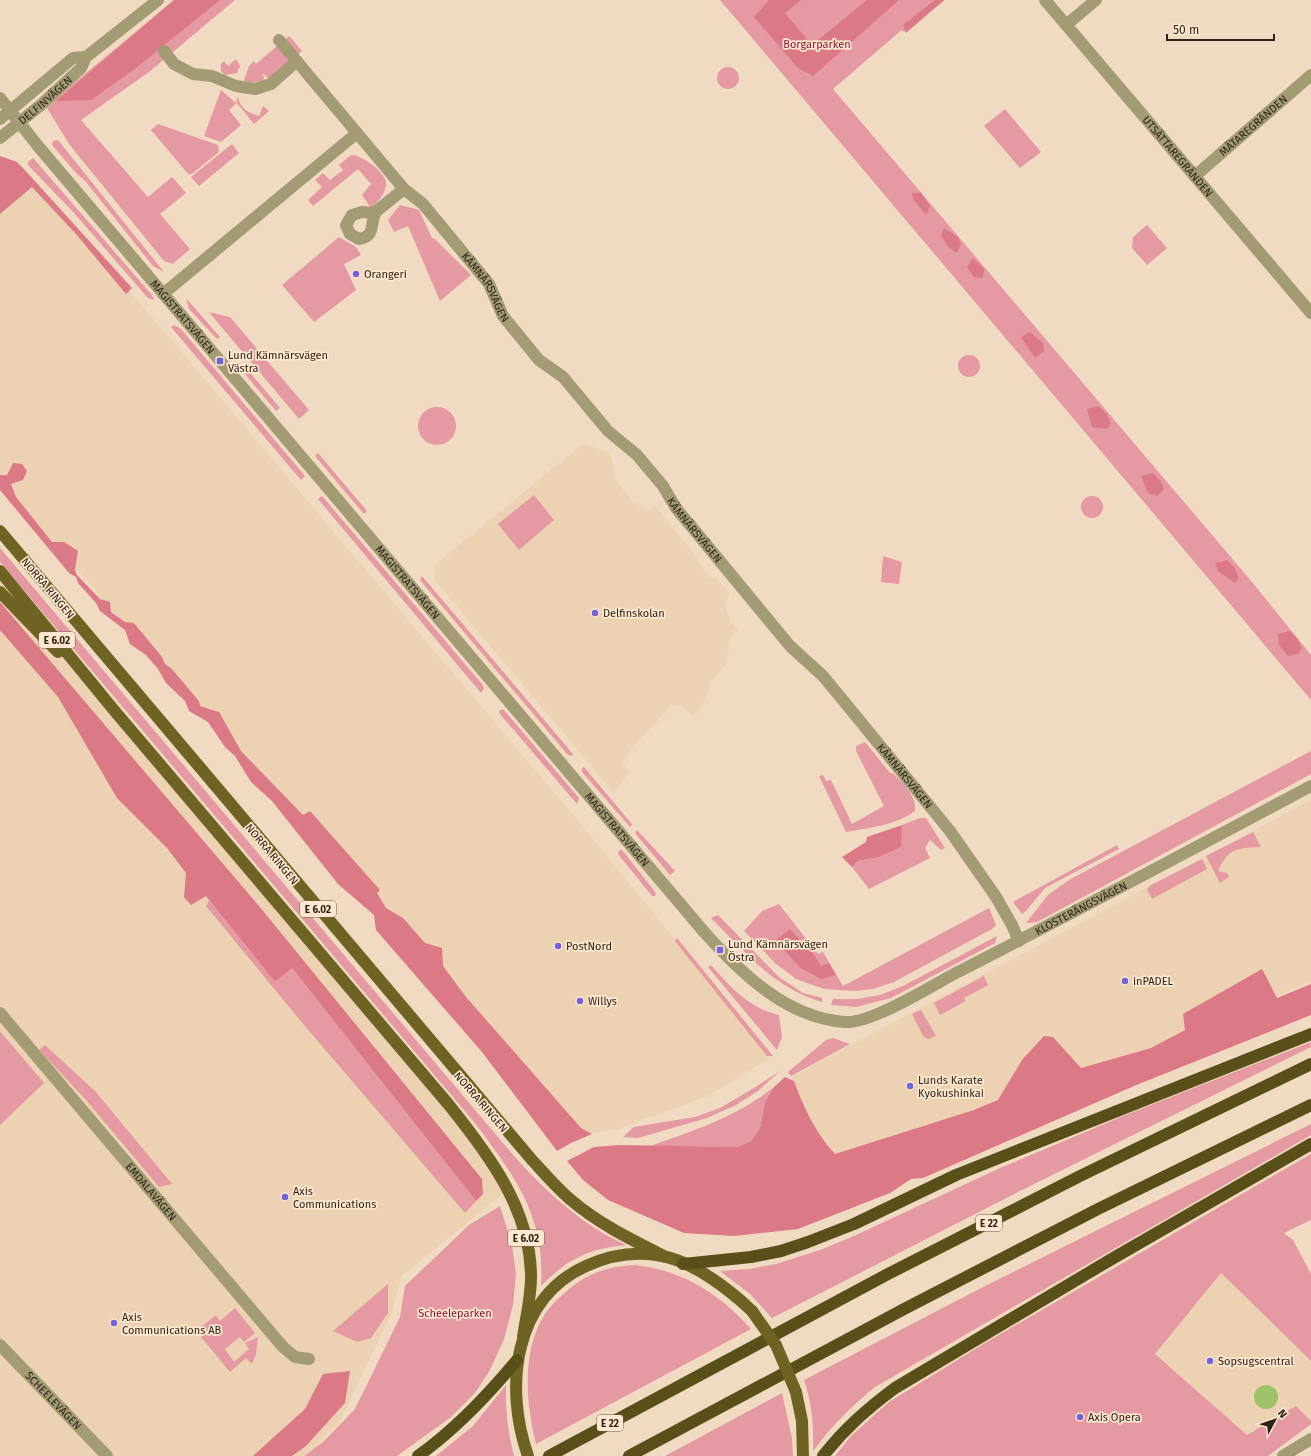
<svg xmlns="http://www.w3.org/2000/svg" width="1311" height="1456" viewBox="0 0 1311 1456" font-family="'Fira Sans',sans-serif">
  <style>
    .built { fill: #ecd1b2 }
    .green { fill: #e599a2 }
    .forest { fill: #dc7987 }
    .water { fill: #9ec268 }
    .lines { fill: none; stroke-linecap: round; stroke-linejoin: round }
    .minor { stroke: #a39b73; stroke-width: 12 }
    .major { stroke: #6f6323; stroke-width: 12 }
    .highway { stroke: #594f18; stroke-width: 12 }
    .major-bridge { stroke: #6f6323; stroke-width: 12 }
    .poi-dot { fill: #7362dd; stroke: #fee7ce; stroke-width: 1.5 }
    .labels { text-anchor: middle; stroke-width: 3.5; stroke-linejoin: round; paint-order: stroke }
    .shield { fill: #fee7ce; stroke: #6a5e4f; stroke-width: 1 }
    .shield-label { font-size: 10px; font-weight: bold; fill: #2b2319 }
    .park-label { font-size: 11px; fill: #8d1336; stroke: #fee7ce }
    .street-label { font-size: 11px; fill: #2b2319; stroke: #fee7ce }
    .poi-label { font-size: 11px; fill: #2b2319; stroke: #fee7ce; text-anchor: start }
  </style>
  <rect width="100%" height="100%" fill="#f0dac2"/>
  <!-- built -->
  <path class="built" d="M 18,164 L 168,336 L 573,815 L 770,1055 L 767,1060 L 708,1096 L 618,1129 L 574,1136 L 0,482 L 0,179 Z
    M 584,443 L 610,454 L 616,481 L 632,501 L 648,511 L 655,506 L 694,554 L 710,579 L 715,577 L 730,593 L 725,604 L 730,622 L 739,630 L 730,638 L 726,664 L 711,682 L 702,707 L 693,717 L 683,706 L 670,706 L 653,726 L 635,744 L 622,763 L 630,771 L 614,793 L 434,579 L 435,565 Z
    M 0,571 L 449,1105 L 508,1189 L 402,1276 L 391,1314 L 339,1423 L 304,1456 L 0,1456 Z
    M 1311,800 L 1311,981 L 1099,1074 L 825,1160 L 791,1077 Z
    M 1221,1273 L 1311,1361 L 1311,1421 L 1296,1406 L 1247,1435 L 1155,1354 Z"/>
  <!-- green -->
  <path class="green" d="M 174,0 L 235,0 L 149,72 L 81,120 L 148,197 L 172,177 L 186,193 L 160,214 L 190,249 L 173,264 L 164,261 L 69,144 L 47,108 L 68,88 Z
    M 720,0 L 945,0 L 904,32 L 902,30 L 897,34 L 833,89 L 1252,582 L 1311,655 L 1311,700 Z
    M 289,36 L 302,51 L 269,79 L 263,73 L 264,81 L 246,83 L 244,80 L 249,66 L 254,61 L 256,64 Z
    M 236,59 L 240,66 L 237,73 L 225,75 L 221,71 L 221,64 L 224,61 L 228,66 Z
    M717 78a11 11 0 1 1 22 0a11 11 0 1 1-22 0Z
    M 221,90 L 236,103 L 238,96 C 239,108 249,113 259,116 L 263,106 L 269,111 L 254,124 L 237,103 L 229,110 L 241,125 L 221,142 L 204,136 Z
    M 1005,109 L 1041,152 L 1020,168 L 984,126 Z
    M 158,124 L 218,145 L 219,152 L 193,173 L 189,175 L 151,130 Z
    M 58,140 L 164,272 L 153,266 L 86,182 L 76,173 L 52,145 L 53,141 Z
    M 232,144 L 239,153 L 199,186 L 191,177 Z
    M 351,155 C 361,154 387,173 386,184 C 385,194 378,202 371,208 L 362,195 L 371,184 L 358,169 L 313,206 L 308,200 L 322,187 L 315,180 L 323,173 L 330,180 L 343,170 L 339,165 Z
    M 33,158 L 152,295 L 154,300 L 148,298 L 74,213 L 28,165 L 28,162 Z
    M 400,205 L 419,210 L 432,238 L 436,240 L 471,275 L 440,301 L 408,226 L 394,232 L 388,220 Z
    M 1147,225 L 1167,248 L 1147,265 L 1132,248 L 1133,237 Z
    M 339,237 L 356,247 L 361,255 L 344,264 L 356,290 L 314,322 L 282,285 Z
    M 186,298 L 220,337 L 217,339 L 189,309 Z
    M 209,312 L 230,317 L 309,410 L 299,419 Z
    M 174,325 L 181,329 L 305,476 L 301,480 L 171,327 Z
    M958 366a11 11 0 1 1 22 0a11 11 0 1 1-22 0Z
    M 248,370 L 280,408 L 276,411 L 245,374 Z
    M418 426a19 19 0 1 1 38 0a19 19 0 1 1-38 0Z
    M 318,453 L 367,511 L 364,514 L 315,456 Z
    M 534,495 L 554,520 L 519,550 L 498,524 Z
    M 322,496 L 482,684 L 484,688 L 481,693 L 318,499 Z
    M1081 507a11 11 0 1 1 22 0a11 11 0 1 1-22 0Z
    M 0,548 L 514,1156 C 546,1192 582,1225 626,1245 C 587,1249 568,1259 541,1286 C 546,1217 514,1175 475,1123 L 0,562 Z
    M 883,556 L 902,562 L 899,584 L 881,582 Z
    M 422,576 L 573,754 L 572,756 L 568,755 L 420,580 Z
    M 503,709 L 579,798 L 577,804 L 500,714 L 499,711 Z
    M 865,742 L 890,773 L 894,774 C 903,784 917,796 915,811 C 897,825 868,828 846,832 L 819,776 L 823,775 L 826,781 L 831,780 L 852,824 L 884,806 L 856,751 L 856,746 Z
    M 1311,751 L 1311,774 L 1037,922 L 1026,923 L 1048,895 L 1069,880 Z
    M 584,767 L 631,823 L 632,825 L 630,827 L 582,772 L 582,768 Z
    M 920,818 L 926,818 L 945,848 L 941,850 L 930,840 L 925,848 L 930,858 L 869,889 L 852,867 L 858,861 L 879,857 L 900,847 L 902,825 Z
    M 637,830 L 675,871 L 670,875 L 635,833 Z
    M 1253,832 L 1261,847 C 1239,848 1229,847 1218,871 L 1227,873 L 1229,877 L 1220,883 L 1206,856 Z
    M 1117,845 L 1119,849 L 1045,888 L 1026,911 L 1022,914 L 1013,902 Z
    M 619,850 L 622,850 L 656,893 L 655,896 L 652,896 L 618,854 Z
    M 1202,859 L 1207,869 L 1152,899 L 1147,889 L 1151,885 Z
    M 209,900 L 275,982 L 292,968 L 476,1201 L 465,1213 L 304,1025 L 206,906 Z
    M 779,904 L 818,954 L 823,952 L 843,986 L 989,908 L 996,925 L 992,929 L 894,982 L 873,989 L 856,991 L 824,989 L 796,979 L 775,963 L 744,931 L 762,911 Z
    M 718,915 L 779,977 L 803,993 L 822,998 L 822,1002 C 774,988 745,952 711,918 Z
    M 997,936 L 995,943 L 891,998 L 856,1007 L 831,1005 L 833,999 L 858,999 L 880,995 L 903,986 Z
    M 677,938 L 773,1056 L 767,1056 L 675,941 Z
    M 711,965 C 730,987 750,1009 779,1015 L 782,1037 L 777,1050 L 708,967 Z
    M 984,976 L 988,985 L 964,998 L 966,1001 L 940,1015 L 934,1003 Z
    M 921,1010 L 936,1036 L 928,1039 L 923,1036 L 912,1014 Z
    M 0,1031 L 44,1083 L 0,1125 Z
    M 833,1038 L 850,1044 L 791,1076 L 788,1072 L 826,1040 Z
    M 1311,1042 L 1311,1047 L 1026,1188 L 772,1318 L 750,1294 L 720,1271 L 749,1269 L 776,1264 L 820,1250 L 854,1236 L 1000,1168 L 1128,1114 Z
    M 45,1045 L 95,1091 L 172,1184 L 159,1187 L 86,1100 L 39,1050 Z
    M 780,1071 L 758,1091 L 736,1105 L 707,1118 L 638,1138 L 623,1137 L 634,1127 L 695,1117 L 720,1108 L 754,1088 Z
    M 774,1087 L 765,1102 L 760,1128 L 751,1141 L 737,1147 L 651,1146 C 697,1129 735,1118 774,1087 Z
    M 1311,1124 L 1311,1135 L 875,1387 C 851,1406 831,1427 813,1451 C 814,1427 812,1404 804,1380 L 987,1285 Z
    M 1311,1154 L 1311,1220 L 1284,1233 L 1293,1240 L 1311,1274 L 1311,1361 L 1221,1273 L 1155,1354 L 1247,1435 L 1296,1406 L 1311,1421 L 1311,1424 L 1268,1456 L 835,1456 L 851,1436 L 889,1402 L 985,1343 Z
    M 500,1206 L 512,1245 L 516,1274 L 513,1305 L 504,1339 L 490,1370 L 475,1393 L 451,1417 L 397,1456 L 304,1456 L 323,1442 L 355,1409 L 400,1317 L 405,1286 L 469,1225 Z
    M 635,1265 C 682,1270 720,1294 751,1329 L 536,1444 C 526,1404 521,1351 545,1314 C 551,1305 560,1297 568,1290 C 588,1273 609,1266 635,1265 Z
    M 388,1284 L 388,1313 L 371,1338 L 357,1342 L 333,1331 Z
    M 235,1308 L 255,1333 L 244,1342 L 240,1337 L 225,1349 L 234,1362 L 249,1349 L 245,1343 L 258,1337 L 256,1354 L 252,1364 L 246,1358 L 230,1372 L 201,1337 L 205,1332 L 201,1327 L 216,1315 L 220,1321 Z
    M 506,1385 C 505,1410 508,1432 514,1456 L 436,1456 L 473,1426 Z
    M 782,1393 L 792,1438 L 793,1456 L 665,1456 Z"/>
  <!-- forest -->
  <path class="forest" d="M 174,0 L 220,0 L 136,68 L 91,100 L 56,101 Z
    M 769,0 L 801,0 L 785,13 L 812,45 L 867,0 L 899,0 L 813,76 L 798,68 L 754,17 Z
    M 935,0 L 944,0 L 906,33 L 903,25 Z
    M 0,156 L 17,162 L 23,168 L 132,288 L 126,294 L 76,234 L 32,187 L 0,214 Z
    M 912,193 L 921,193 L 930,206 L 926,215 L 913,199 Z
    M 944,228 L 958,237 L 961,244 L 957,253 L 948,247 L 941,235 Z
    M 973,258 L 984,269 L 983,278 L 974,277 L 967,267 Z
    M 1030,332 L 1043,343 L 1044,351 L 1035,358 L 1021,337 Z
    M 1098,406 L 1106,413 L 1111,423 L 1107,429 L 1092,427 L 1087,409 Z
    M 13,463 L 22,464 L 27,471 L 23,480 L 11,484 L 16,497 L 52,542 L 64,542 L 78,551 L 75,570 L 77,575 L 100,599 L 110,602 L 111,612 L 125,622 L 134,623 L 162,657 L 165,664 L 171,668 L 199,701 L 200,706 L 219,712 L 241,751 L 303,815 L 310,811 L 380,890 L 377,893 L 386,908 L 403,918 L 425,943 L 442,948 L 443,966 L 466,997 L 581,1128 L 592,1134 L 571,1143 L 557,1151 L 482,1052 L 376,930 L 374,915 L 338,884 L 272,801 L 251,782 L 235,756 L 225,747 L 208,722 L 189,711 L 185,701 L 166,683 L 158,669 L 146,655 L 130,644 L 125,630 L 100,611 L 96,603 L 78,583 L 76,577 L 69,573 L 0,490 L 0,475 L 7,475 Z
    M 1153,473 L 1160,480 L 1164,489 L 1158,496 L 1148,493 L 1141,476 Z
    M 1227,560 L 1234,567 L 1239,577 L 1235,583 L 1218,571 L 1215,563 Z
    M 0,602 L 259,906 L 482,1179 L 483,1194 L 476,1201 L 292,968 L 275,982 L 206,896 L 191,905 L 184,897 L 186,873 L 167,848 L 117,798 L 58,697 L 0,630 Z
    M 1289,631 L 1297,638 L 1302,648 L 1298,654 L 1288,656 L 1279,645 L 1278,634 Z
    M 902,825 L 901,847 L 879,857 L 858,861 L 852,867 L 842,857 L 866,842 L 867,837 Z
    M 790,929 L 815,956 L 821,966 L 829,963 L 836,975 L 821,979 L 801,968 L 775,941 Z
    M 1262,969 L 1277,998 L 1311,984 L 1311,1015 L 1134,1086 L 923,1178 L 911,1179 L 890,1193 L 798,1229 L 734,1236 L 684,1233 L 608,1200 L 583,1180 L 567,1161 L 594,1147 L 620,1145 L 737,1147 L 751,1141 L 760,1128 L 765,1102 L 774,1087 L 785,1077 L 794,1081 C 803,1106 816,1134 835,1154 L 974,1110 L 998,1100 L 1022,1060 L 1044,1036 L 1053,1037 L 1081,1068 L 1151,1048 L 1185,1030 L 1183,1014 Z
    M 350,1371 L 345,1403 L 306,1446 L 292,1456 L 253,1456 L 305,1409 L 323,1374 Z"/>
  <!-- water -->
  <path class="water" d="M1254 1397a12 12 0 1 1 24 0a12 12 0 1 1-24 0Z"/>
  <g class="lines">
    <!-- minor -->
    <g class="minor">
      <path id="s1" d="M 1045,0 L 1311,313"/>
      <path d="M 1066,25 L 1096,0"/>
      <path d="M 279,40 L 357,133"/>
      <path d="M 164,51 L 174,64 L 193,74 L 212,76 L 236,86 L 255,89 L 271,84 L 297,61"/>
      <path id="s2" d="M 0,98 L 38,146 L 705,933 C 742,974 787,1018 845,1022 C 871,1024 931,986 956,973 C 1075,912 1193,849 1311,786"/>
      <path d="M 0,119 L 73,58 L 86,57"/>
      <path id="s3" d="M 0,138 L 42,104 L 81,68 L 86,57 L 158,0"/>
      <path id="s4" d="M 1195,176 L 1311,75"/>
      <path d="M 376,212 C 369,223 377,236 359,239 L 350,234 L 346,225 L 352,215 L 362,212 L 374,213 L 404,189"/>
      <path id="s5" d="M 163,294 L 357,133 L 404,189 L 423,204 L 489,284 L 503,316 L 539,360 L 563,377 L 608,431 L 637,455 L 663,486 L 676,508 L 790,646 L 823,676 L 851,710 L 950,831 L 996,897 L 1012,925 L 1019,941"/>
      <path id="s6" d="M 0,1013 L 283,1347 L 295,1357 L 309,1359"/>
      <path id="s7" d="M 0,1345 L 107,1456"/>
      <path d="M 1283,1456 L 1311,1439"/>
    </g>
    <!-- major -->
    <path class="major" d="M 0,531 L 532,1160 C 545,1174 557,1188 571,1200 C 599,1224 632,1240 664,1256
      M 0,571 L 113,709 L 449,1105 C 489,1155 531,1210 531,1277 C 531,1297 526,1317 523,1337
      M 0,592 L 58,652
      M 796,1392 L 802,1421 L 803,1456
      M 528,1456 C 504,1388 513,1299 586,1266 C 610,1255 636,1251 662,1256 C 694,1262 730,1290 752,1311"/>
    <!-- highway -->
    <path class="highway" d="M 683,1264 L 751,1257 L 781,1251 L 808,1242 L 854,1224 L 956,1175 L 1311,1034
      M 418,1456 C 456,1429 488,1395 517,1360
      M 549,1456 L 888,1274 L 1080,1176 L 1311,1064
      M 629,1456 L 906,1308 L 1098,1209 L 1311,1105
      M 823,1456 C 845,1428 867,1409 895,1388 L 1110,1260 L 1311,1144"/>
    <!-- major-bridge -->
    <path class="major-bridge" d="M 752,1311 L 776,1345 L 796,1392"/>
  </g>
  <!-- markers -->
  <g class="poi-dot">
    <circle cx="356" cy="274" r="4"/>
    <rect x="216" y="357" width="8" height="8" rx="2"/>
    <circle cx="595" cy="613" r="4"/>
    <circle cx="558" cy="946" r="4"/>
    <rect x="716" y="946" width="8" height="8" rx="2"/>
    <circle cx="1125" cy="981" r="4"/>
    <circle cx="580" cy="1001" r="4"/>
    <circle cx="910" cy="1086" r="4"/>
    <circle cx="285" cy="1197" r="4"/>
    <circle cx="114" cy="1323" r="4"/>
    <circle cx="1210" cy="1361" r="4"/>
    <circle cx="1080" cy="1417" r="4"/>
  </g>
  <g class="labels">
    <!-- shield labels -->
    <g class="shield">
      <rect x="39" y="632" width="36" height="16" rx="3"/>
      <rect x="300" y="901" width="36" height="16" rx="3"/>
      <rect x="976" y="1215" width="26" height="16" rx="3"/>
      <rect x="508" y="1230" width="36" height="16" rx="3"/>
      <rect x="597" y="1415" width="26" height="16" rx="3"/>
    </g>
    <g class="shield-label">
      <text x="57" y="644">E 6.02</text>
      <text x="318" y="913">E 6.02</text>
      <text x="989" y="1227">E 22</text>
      <text x="526" y="1242">E 6.02</text>
      <text x="610" y="1427">E 22</text>
    </g>
    <!-- park labels -->
    <g class="park-label">
      <text x="817" y="48">Borgarparken</text>
      <text x="455" y="1317">Scheeleparken</text>
    </g>
    <!-- street labels -->
    <g class="street-label">
      <text dy="4" stroke="none"><textPath href="#s3" startOffset="59">DELFINVÄGEN</textPath></text>
      <text dy="4" stroke="none"><textPath href="#s4" startOffset="77">MÄTAREGRÄNDEN</textPath></text>
      <text dy="4" stroke="none"><textPath href="#s1" startOffset="205">UTSÄTTAREGRÄNDEN</textPath></text>
      <text dy="4" stroke="none"><textPath href="#s5" startOffset="454">KÄMNÄRSVÄGEN</textPath></text>
      <text dy="4" stroke="none"><textPath href="#s2" startOffset="285">MAGISTRATSVÄGEN</textPath></text>
      <text dy="4" stroke="none"><textPath href="#s5" startOffset="777">KÄMNÄRSVÄGEN</textPath></text>
      <text dy="4" stroke="none"><textPath href="#s2" startOffset="633">MAGISTRATSVÄGEN</textPath></text>
      <text transform="translate(48 588) rotate(50)" y="4">NORRA RINGEN</text>
      <text dy="4" stroke="none"><textPath href="#s5" startOffset="1101">KÄMNÄRSVÄGEN</textPath></text>
      <text dy="4" stroke="none"><textPath href="#s2" startOffset="957">MAGISTRATSVÄGEN</textPath></text>
      <text transform="translate(272 854) rotate(50)" y="4">NORRA RINGEN</text>
      <text dy="4" stroke="none"><textPath href="#s2" startOffset="1526">KLOSTERÄNGSVÄGEN</textPath></text>
      <text transform="translate(481 1102) rotate(49)" y="4">NORRA RINGEN</text>
      <text dy="4" stroke="none"><textPath href="#s6" startOffset="234">EMDALAVÄGEN</textPath></text>
      <text dy="4" stroke="none"><textPath href="#s7" startOffset="77">SCHEELEVÄGEN</textPath></text>
    </g>
    <!-- poi labels -->
    <g class="poi-label">
      <text x="364" y="278">Orangeri</text>
      <text x="228" y="359">Lund Kämnärsvägen<tspan x="228" dy="13">Västra</tspan></text>
      <text x="603" y="617">Delfinskolan</text>
      <text x="728" y="948">Lund Kämnärsvägen<tspan x="728" dy="13">Östra</tspan></text>
      <text x="566" y="950">PostNord</text>
      <text x="1133" y="985">inPADEL</text>
      <text x="588" y="1005">Willys</text>
      <text x="918" y="1084">Lunds Karate<tspan x="918" dy="13">Kyokushinkai</tspan></text>
      <text x="293" y="1195">Axis<tspan x="293" dy="13">Communications</tspan></text>
      <text x="122" y="1321">Axis<tspan x="122" dy="13">Communications AB</tspan></text>
      <text x="1218" y="1365">Sopsugscentral</text>
      <text x="1088" y="1421">Axis Opera</text>
    </g>
  </g>
  <!-- north arrow -->
  <g transform="translate(1275 1420) rotate(50)" stroke="#fee7ce" stroke-width="3" paint-order="stroke">
  <path d="M0-3L7 15L0 10L-7 15Z" fill="#2b2319"/>
  <text y="-6" font-size="11" font-weight="bold" text-anchor="middle" fill="#2b2319">N</text>
  </g>
  <!-- scale -->
  <path d="M1167 34v6h107v-6" fill="none" stroke="#2b2319" stroke-width="2"/>
  <text x="1173" y="34" font-size="12" fill="#2b2319" stroke="#fee7ce" stroke-width="3" paint-order="stroke">50 m</text>
</svg>
